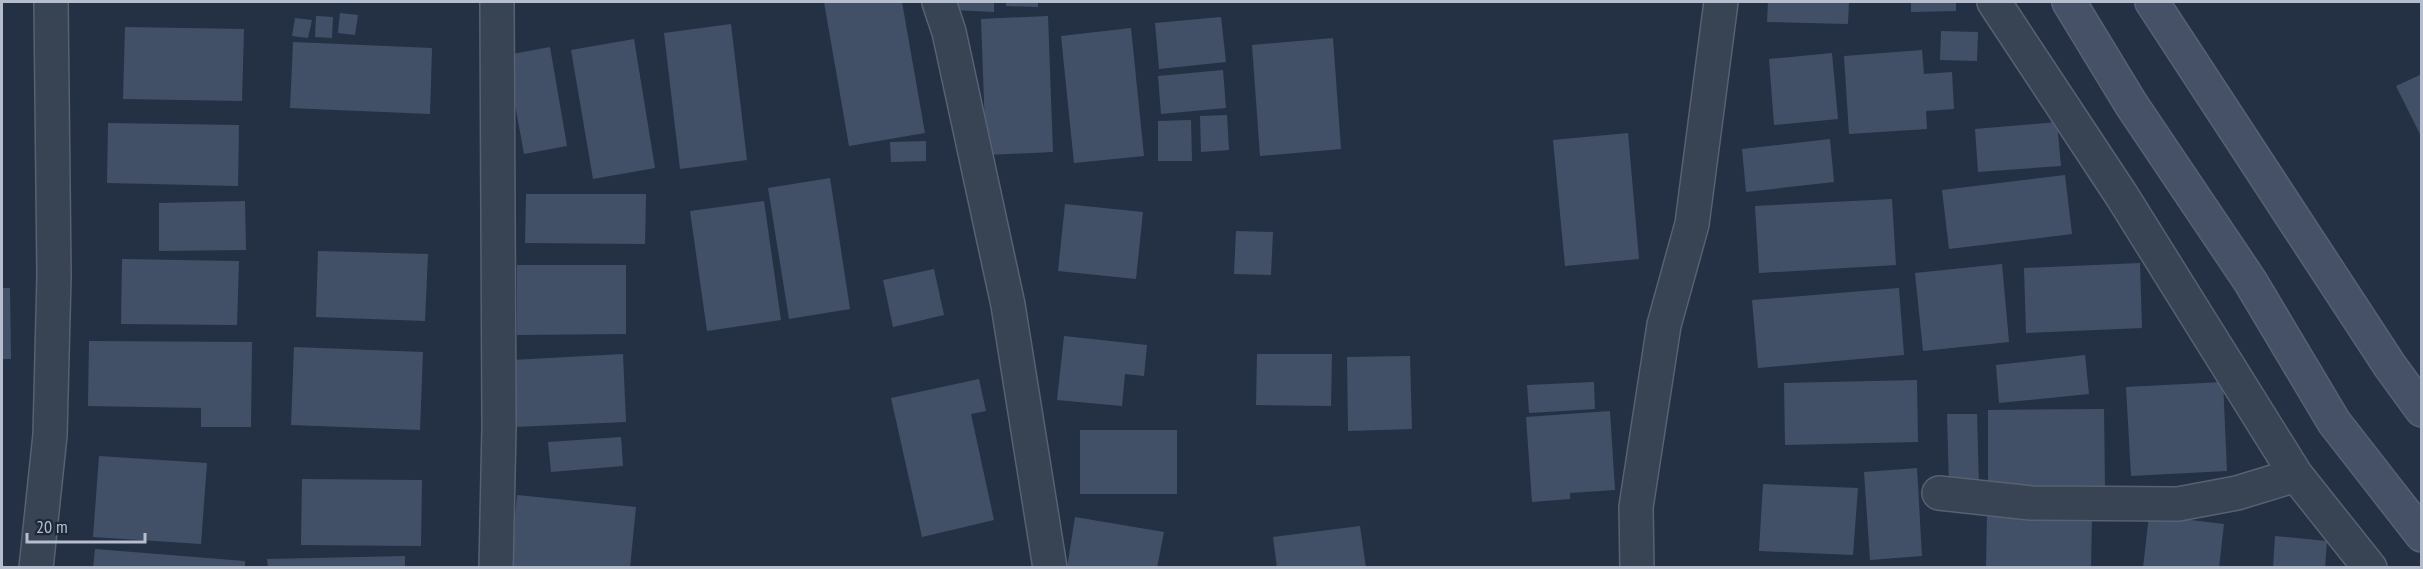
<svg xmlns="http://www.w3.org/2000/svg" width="2423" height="569" viewBox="0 0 2423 569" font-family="'PT Sans Narrow',sans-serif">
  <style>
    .building { fill: #425067 }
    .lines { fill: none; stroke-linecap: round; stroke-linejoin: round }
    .street-casing { stroke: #576171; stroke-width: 36 }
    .secondary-casing { stroke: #576171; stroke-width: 36 }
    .street { stroke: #384353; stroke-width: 33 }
    .secondary { stroke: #465167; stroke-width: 33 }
  </style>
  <rect width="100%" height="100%" fill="#243144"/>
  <!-- building -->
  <path class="building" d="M 824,2 L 902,2 L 925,133 L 849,146 Z
    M 954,2 L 994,2 L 994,12 L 954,10 Z
    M 1006,2 L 1038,2 L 1038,7 L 1006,6 Z
    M 1768,2 L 1849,2 L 1848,24 L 1767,22 Z
    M 1911,2 L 1956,2 L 1956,11 L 1911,12 Z
    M 340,13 L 358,15 L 355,35 L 338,33 Z
    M 316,16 L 333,17 L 332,38 L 315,37 Z
    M 1048,16 L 1053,152 L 986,155 L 981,19 Z
    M 1221,17 L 1226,62 L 1159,69 L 1155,23 Z
    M 295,18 L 312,20 L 308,38 L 292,36 Z
    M 731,24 L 747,160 L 680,169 L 664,33 Z
    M 125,27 L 244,29 L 242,101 L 123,99 Z
    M 1131,28 L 1144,156 L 1074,163 L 1061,36 Z
    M 1941,31 L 1978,32 L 1977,61 L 1940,60 Z
    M 1333,38 L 1341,149 L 1260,156 L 1252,45 Z
    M 634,39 L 655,168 L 593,179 L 571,50 Z
    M 293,42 L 432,48 L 430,114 L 290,108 Z
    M 550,47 L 567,146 L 524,154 L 506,55 Z
    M 1922,50 L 1924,74 L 1952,72 L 1954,109 L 1926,111 L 1927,129 L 1849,134 L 1844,56 Z
    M 1832,53 L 1838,119 L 1774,125 L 1769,59 Z
    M 1223,70 L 1226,108 L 1161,114 L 1158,76 Z
    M 2422,74 L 2422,138 L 2396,86 Z
    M 1227,115 L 1229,150 L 1201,152 L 1200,116 Z
    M 1191,120 L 1192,161 L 1158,161 L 1158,121 Z
    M 2057,122 L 2061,166 L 1978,172 L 1975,129 Z
    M 108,123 L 239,125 L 238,186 L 107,183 Z
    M 1628,133 L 1639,259 L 1565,266 L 1553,140 Z
    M 1830,139 L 1834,182 L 1746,192 L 1742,149 Z
    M 926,141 L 926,161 L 891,162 L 890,142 Z
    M 2065,175 L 2072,234 L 1949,249 L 1942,190 Z
    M 830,178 L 850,309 L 789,319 L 768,188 Z
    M 526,194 L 646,194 L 645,244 L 525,243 Z
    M 1892,199 L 1896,265 L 1759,273 L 1755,206 Z
    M 245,201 L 246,250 L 159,251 L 159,203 Z
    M 764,201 L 781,320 L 707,331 L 690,211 Z
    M 1065,204 L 1143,212 L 1136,279 L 1058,271 Z
    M 1236,231 L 1273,232 L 1271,275 L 1234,274 Z
    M 318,251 L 428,254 L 425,321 L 316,317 Z
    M 122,259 L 239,261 L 237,325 L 121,324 Z
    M 2140,263 L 2142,328 L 2026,333 L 2024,268 Z
    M 2002,264 L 2009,342 L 1923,351 L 1915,273 Z
    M 517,265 L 626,265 L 626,334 L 517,335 Z
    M 934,269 L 944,315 L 893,327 L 883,280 Z
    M 2,288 L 10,288 L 11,359 L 2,359 Z
    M 1899,288 L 1904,355 L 1758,368 L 1752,300 Z
    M 1064,336 L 1147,345 L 1144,376 L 1125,374 L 1122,406 L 1057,400 Z
    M 89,341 L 252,342 L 251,427 L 201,427 L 201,408 L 88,406 Z
    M 294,347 L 423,352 L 420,430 L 291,425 Z
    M 623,354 L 626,422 L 515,427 L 512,360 Z
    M 1257,354 L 1332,354 L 1331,406 L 1256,405 Z
    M 2085,355 L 2089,394 L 1999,403 L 1996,365 Z
    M 1410,356 L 1412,429 L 1348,431 L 1347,357 Z
    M 979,379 L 986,411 L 971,414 L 994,520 L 922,537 L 891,398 Z
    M 1917,380 L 1918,442 L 1785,445 L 1784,383 Z
    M 1594,382 L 1595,409 L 1529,413 L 1527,385 Z
    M 2223,382 L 2227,471 L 2131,476 L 2126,387 Z
    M 2104,409 L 2105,488 L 1988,489 L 1988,410 Z
    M 1610,411 L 1615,490 L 1570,493 L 1570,499 L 1532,502 L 1526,417 Z
    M 1947,414 L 1977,414 L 1979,486 L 1949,487 Z
    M 1080,430 L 1177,430 L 1177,494 L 1080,494 Z
    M 621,437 L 623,466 L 551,472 L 548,442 Z
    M 99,456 L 207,463 L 201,544 L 93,537 Z
    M 1917,468 L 1922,556 L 1870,560 L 1864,472 Z
    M 302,479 L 422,480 L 421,546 L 301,545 Z
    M 1763,484 L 1858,488 L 1853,555 L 1759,551 Z
    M 517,495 L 636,507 L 630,568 L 510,568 Z
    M 2149,515 L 2224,524 L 2219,568 L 2143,568 Z
    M 1987,516 L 2092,516 L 2091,568 L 1986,568 Z
    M 1075,517 L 1164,532 L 1157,568 L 1067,568 Z
    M 1360,526 L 1366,568 L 1277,568 L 1273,537 Z
    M 2275,536 L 2327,541 L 2325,568 L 2273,568 Z
    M 95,549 L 245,561 L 245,568 L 93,568 Z
    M 405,556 L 405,568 L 268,568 L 267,559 Z"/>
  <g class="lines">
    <defs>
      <path id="street" d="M 939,2 L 949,32 L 1008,305 L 1050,568
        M 1994,2 L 2122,196 L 2296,475 L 2370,568
        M 1939,493 L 2031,503 L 2178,504 L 2237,493 L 2296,475
        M 36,568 L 50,435 L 54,276 L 51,2
        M 496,568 L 499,427 L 497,2
        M 1637,568 L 1636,507 L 1664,325 L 1692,224 L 1721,2"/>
      <path id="secondary" d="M 2069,2 L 2131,104 L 2250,281 L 2334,422 L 2422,535
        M 2152,2 L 2390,366 L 2422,410"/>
    </defs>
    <!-- street casing -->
    <use href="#street" class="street-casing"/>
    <!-- secondary casing -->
    <use href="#secondary" class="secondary-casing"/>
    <!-- street -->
    <use href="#street" class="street"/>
    <!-- secondary -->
    <use href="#secondary" class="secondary"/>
  </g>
  <!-- border -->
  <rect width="2423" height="569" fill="none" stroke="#b6becd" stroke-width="6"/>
  <!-- scale -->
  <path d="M27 533v9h118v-9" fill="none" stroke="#b6becd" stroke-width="3"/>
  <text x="36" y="533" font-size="18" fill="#b6becd" stroke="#1d2839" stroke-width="4.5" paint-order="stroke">20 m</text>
</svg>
